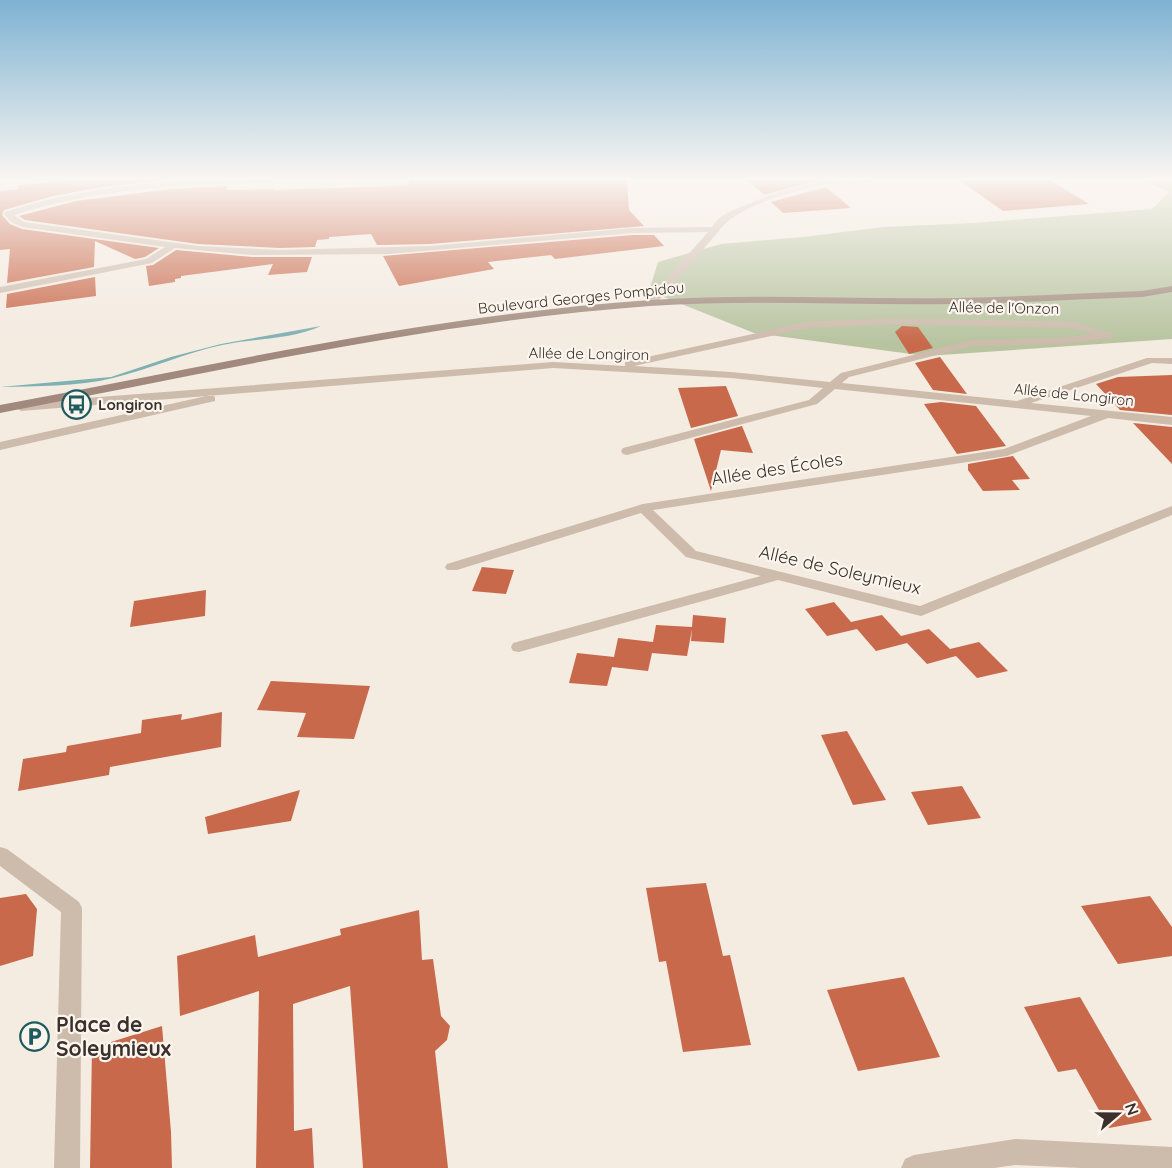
<svg xmlns="http://www.w3.org/2000/svg" width="1172" height="1168" viewBox="0 0 1172 1168" font-family="Quicksand,sans-serif">
  <style>
    .green { fill: #b8c4a0 }
    .water { fill: #7fb0b2 }
    .building { fill: #c8694b }
    .lines { fill: none; stroke-linecap: round; stroke-linejoin: round }
    .minor { fill: #cdbbac; fill-rule: evenodd }
    .secondary { fill: #a18a7d; fill-rule: evenodd }
    .labels { text-anchor: middle; stroke-width: 4.5; stroke-linejoin: round; paint-order: stroke }
    .far-street-label { font-size: 15px; fill: #3b302b; stroke: #fbf5ee }
    .far-poi-label { font-size: 15px; font-weight: bold; fill: #3b302b; stroke: #fbf5ee; text-anchor: start }
    .street-label { font-size: 18px; fill: #3b302b; stroke: #fbf5ee }
    .near-poi-label { font-size: 21px; font-weight: bold; fill: #3b302b; stroke: #fbf5ee; text-anchor: start }
  </style>
  <rect width="100%" height="100%" fill="#f4ebe1"/>
  <!-- green -->
  <path class="green" d="M 1141,180 L 1172,180 L 1172,339 L 926,356 L 754,333 L 649,291 L 658,262 L 721,244 L 803,237 L 883,227 L 974,223 L 1152,209 L 1169,192 Z"/>
  <!-- water -->
  <path class="water" d="M 321,326 C 291,340 254,338 222,345 C 185,353 150,369 113,378 C 77,387 35,386 0,387 L 111,377 L 171,357 L 221,344 Z"/>
  <!-- building -->
  <path class="building" d="M 73,180 L 166,180 L 102,187 L 53,196 L 4,210 L 2,215 L 10,224 L 22,229 L 159,248 L 145,257 L 135,259 L 95,241 L 94,267 L 7,283 L 10,249 L 0,250 L 0,191 L 18,189 L 19,185 Z
    M 457,180 L 627,180 L 629,210 L 644,226 L 430,244 L 377,245 L 371,234 L 329,237 L 329,239 L 317,240 L 315,247 L 280,248 L 198,244 L 25,220 L 19,216 L 76,201 L 171,189 L 227,186 L 227,190 L 275,189 L 274,190 L 392,186 L 409,184 L 409,181 Z
    M 748,180 L 818,180 L 764,195 Z
    M 959,180 L 1050,180 L 1089,204 L 1003,211 Z
    M 826,187 L 851,208 L 783,213 L 771,202 Z
    M 633,235 L 654,235 L 664,246 L 555,259 L 551,255 L 488,262 L 494,269 L 399,286 L 383,256 Z
    M 176,250 L 252,257 L 312,257 L 307,272 L 268,275 L 273,264 L 181,276 L 181,278 L 175,279 L 175,282 L 149,286 L 146,266 L 153,265 Z
    M 95,277 L 96,296 L 6,308 L 7,294 Z
    M 902,326 L 918,327 L 933,348 L 909,354 L 895,332 Z
    M 940,357 L 967,394 L 933,390 L 915,363 Z
    M 1172,375 L 1172,415 L 1120,410 L 1096,384 L 1118,377 Z
    M 726,386 L 738,416 L 691,428 L 678,388 Z
    M 941,402 L 976,406 L 1006,446 L 957,454 L 924,404 Z
    M 1133,423 L 1172,427 L 1172,464 Z
    M 742,426 L 753,453 L 721,450 L 711,491 L 694,439 Z
    M 1013,456 L 1030,479 L 1012,480 L 1020,490 L 983,491 L 968,470 L 968,464 Z
    M 482,567 L 514,570 L 506,594 L 472,591 Z
    M 206,590 L 205,616 L 130,627 L 134,601 Z
    M 834,602 L 851,622 L 882,615 L 901,636 L 929,629 L 950,649 L 979,642 L 1008,671 L 977,678 L 956,656 L 927,664 L 907,643 L 876,651 L 857,629 L 827,636 L 805,609 Z
    M 693,615 L 726,618 L 724,643 L 691,641 L 692,629 L 687,656 L 652,653 L 648,671 L 612,667 L 607,686 L 569,683 L 577,653 L 614,657 L 618,638 L 653,642 L 656,625 L 692,627 Z
    M 271,681 L 370,686 L 354,739 L 297,737 L 306,713 L 257,710 Z
    M 222,712 L 221,747 L 110,767 L 109,775 L 18,791 L 23,759 L 66,752 L 67,746 L 141,733 L 142,720 L 182,714 L 181,720 Z
    M 847,731 L 886,800 L 853,805 L 821,735 Z
    M 962,786 L 981,818 L 928,825 L 911,792 Z
    M 300,790 L 291,821 L 208,834 L 205,817 Z
    M 706,883 L 723,956 L 730,955 L 751,1045 L 683,1052 L 666,961 L 659,962 L 646,888 Z
    M 26,894 L 37,909 L 33,956 L 0,966 L 0,898 Z
    M 1150,896 L 1172,927 L 1172,956 L 1118,964 L 1081,906 Z
    M 419,910 L 422,960 L 433,959 L 441,1016 L 450,1026 L 447,1040 L 435,1051 L 448,1168 L 363,1168 L 350,986 L 293,1004 L 294,1131 L 312,1128 L 314,1168 L 256,1168 L 259,991 L 180,1016 L 177,956 L 255,935 L 258,957 L 341,935 L 340,929 Z
    M 904,977 L 940,1057 L 858,1071 L 827,990 Z
    M 1080,997 L 1117,1061 L 1152,1120 L 1109,1128 L 1076,1069 L 1058,1072 L 1024,1007 Z
    M 162,1026 L 171,1132 L 172,1168 L 90,1168 L 92,1048 Z"/>
  <g class="lines">
    <!-- minor -->
    <path class="minor" d="M 201,180 L 271,180 L 267,182 C 181,185 96,188 14,215 L 24,222 L 198,246 L 280,250 L 430,246 L 633,228 L 712,227 C 720,214 733,210 746,205 C 792,185 820,179 870,180 C 861,186 844,183 833,184 C 803,187 734,206 718,232 L 655,305 L 651,306 L 646,303 L 647,301 L 708,232 L 633,233 L 389,254 L 252,255 L 175,248 L 152,263 L 0,293 L 0,287 L 146,259 L 165,247 L 22,227 L 11,222 L 4,214 L 5,212 C 70,191 134,183 201,180 Z
      M 893,318 L 1072,322 L 1116,335 L 1111,338 L 1063,344 L 973,346 L 849,377 L 842,383 L 1017,401 L 1147,358 L 1172,358 L 1172,364 L 1152,363 L 1031,403 L 1172,417 L 1172,425 L 1108,418 L 1007,456 L 653,510 L 696,551 L 920,606 L 1172,506 L 1172,515 L 921,616 L 778,580 L 519,652 L 513,651 L 511,647 L 513,643 L 761,576 L 686,557 L 641,513 L 457,570 L 447,570 L 445,567 L 447,564 L 643,504 L 1004,449 L 1091,416 L 835,389 L 817,404 L 627,455 L 623,454 L 621,451 L 623,448 L 809,400 L 823,388 L 731,378 L 553,368 L 21,411 L 15,407 L 21,403 L 553,362 L 625,366 L 625,362 L 629,361 L 807,322 ZM 893,324 L 1072,328 L 1094,334 L 1063,338 L 973,340 L 841,373 L 830,382 L 731,372 L 634,366 L 807,328 Z
      M 211,395 L 215,397 L 215,401 L 0,450 L 0,442 Z
      M 0,847 L 7,849 L 79,902 L 82,908 L 80,1168 L 54,1168 L 61,912 L 0,866 Z
      M 1015,1139 L 1172,1147 L 1172,1168 L 1082,1168 L 1015,1165 L 994,1168 L 901,1168 L 905,1159 L 914,1155 Z"/>
    <!-- secondary -->
    <path class="secondary" d="M 1172,286 L 1172,292 L 1142,297 C 1080,299 1019,303 957,304 C 855,306 753,299 650,306 C 431,322 215,372 0,413 L 0,405 C 215,365 432,315 651,300 C 753,293 855,300 957,298 C 1019,297 1080,293 1142,291 Z"/>
  </g>
  <!-- sky -->
  <linearGradient id="sky" x2="0" y2="1"><stop stop-color="#7eb2d2"/><stop offset="0.52" stop-color="#faf6f2"/><stop offset="1" stop-color="#faf6f2" stop-opacity="0"/></linearGradient>
  <rect width="1172" height="343" fill="url(#sky)"/>
  <!-- icons -->
  <defs>
    <symbol id="bus-ring" viewBox="-11 -11 22 22"><circle r="9.5" fill="#fbf5ee" stroke="#1f5a5e" stroke-width="1.5"/><path d="M-5-6H5V4H4V6H2V4H-2V6H-4V4H-5ZM-3.5-4V0h7V-4ZM-3.5 1.2v1.5H-2V1.2ZM2 1.2v1.5H3.5V1.2Z" fill="#1f5a5e"/></symbol>
    <symbol id="parking-ring" viewBox="-11 -11 22 22"><circle r="9.5" fill="#fbf5ee" stroke="#1f5a5e" stroke-width="1.5"/><path d="M-3.5-5.5H1a3.5 3.5 0 0 1 0 7H-1V5.5H-3.5ZM-1-3.4V-.6H.8a1.4 1.4 0 0 0 0-2.8Z" fill="#1f5a5e"/></symbol>
  </defs>
  <g fill-rule="evenodd">
    <use href="#bus-ring" x="60" y="388" width="33" height="33"/>
    <use href="#parking-ring" x="18" y="1020" width="33" height="33"/>
  </g>
  <g class="labels">
    <!-- far-street labels -->
    <g class="far-street-label">
      <text transform="translate(581 298) rotate(-6)" y="5">Boulevard Georges Pompidou</text>
      <text transform="translate(1004 308) rotate(1)" y="5">Allée de l'Onzon</text>
      <text transform="translate(589 354) rotate(1)" y="5">Allée de Longiron</text>
      <text transform="translate(1074 395) rotate(6)" y="5">Allée de Longiron</text>
    </g>
    <!-- far-poi labels -->
    <g class="far-poi-label">
      <text x="98" y="410">Longiron</text>
    </g>
    <!-- street labels -->
    <g class="street-label">
      <text transform="translate(777 469) rotate(-9)" y="6">Allée des Écoles</text>
      <text transform="translate(840 570) rotate(13)" y="6">Allée de Soleymieux</text>
    </g>
    <!-- near-poi labels -->
    <g class="near-poi-label">
      <text x="56" y="1032">Place de<tspan x="56" dy="24">Soleymieux</tspan></text>
    </g>
  </g>
  <!-- north arrow -->
  <g transform="translate(1118 1114) rotate(70)" stroke="#fbf5ee" stroke-width="4.5" paint-order="stroke">
  <path d="M0-4.5L10 22L0 15L-10 22Z" fill="#3b302b"/>
  <text y="-9" font-size="16" font-weight="bold" text-anchor="middle" fill="#3b302b">N</text>
  </g>
</svg>
